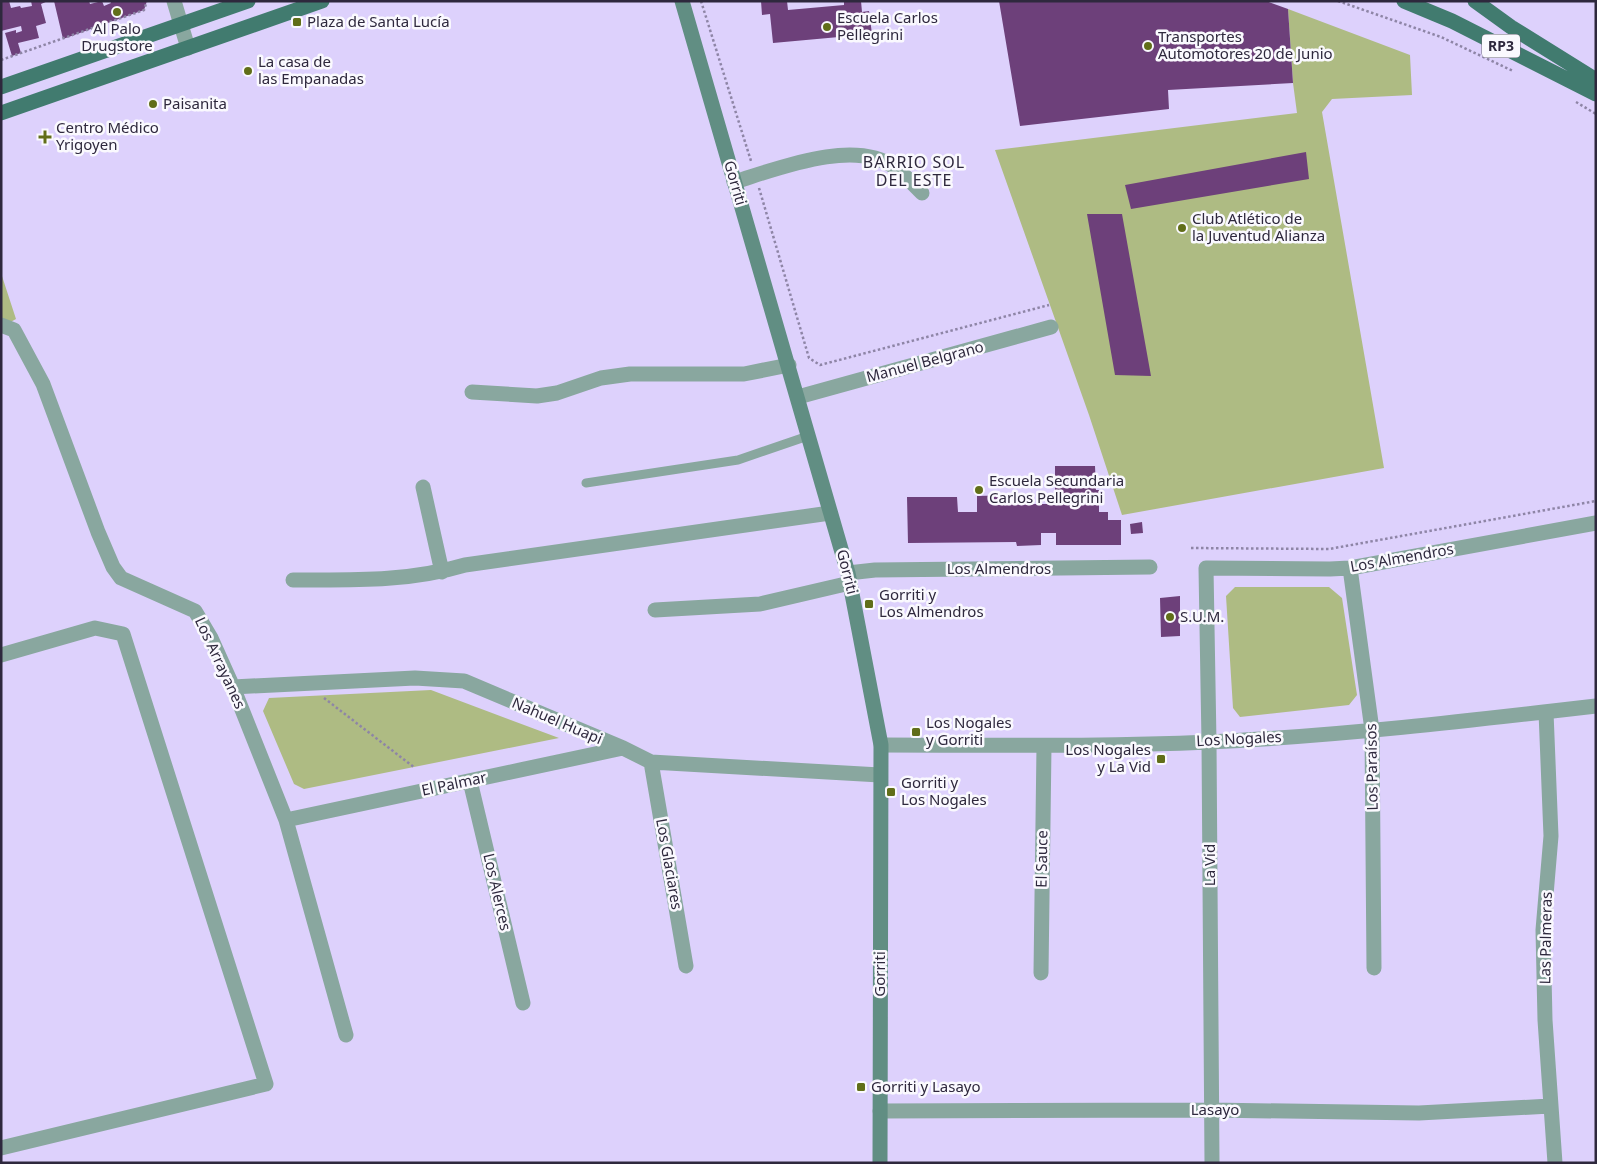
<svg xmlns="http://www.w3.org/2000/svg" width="1597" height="1164" viewBox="0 0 1597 1164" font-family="'Noto Sans',sans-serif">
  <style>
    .green { fill: #aebb83 }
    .building { fill: #6d407a }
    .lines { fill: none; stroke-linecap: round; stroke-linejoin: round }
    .path { stroke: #8e85a6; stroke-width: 2.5; stroke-dasharray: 2.5 2.5; stroke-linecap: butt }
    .lane { stroke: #89a79f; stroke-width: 9 }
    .street { stroke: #89a79f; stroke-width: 15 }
    .secondary { stroke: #618e83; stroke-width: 15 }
    .primary { stroke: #417b6f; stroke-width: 15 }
    .poi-dot { fill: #616e19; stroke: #faf9fe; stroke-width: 2 }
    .labels { text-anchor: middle; stroke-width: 5; stroke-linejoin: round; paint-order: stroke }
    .shield { fill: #faf9fe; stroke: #6b6777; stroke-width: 1 }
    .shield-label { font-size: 14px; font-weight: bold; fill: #2e283d }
    .poi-label { font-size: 15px; fill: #2e283d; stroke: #faf9fe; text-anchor: start }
    .street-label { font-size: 15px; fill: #2e283d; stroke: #faf9fe }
    .neighbourhood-label { font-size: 16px; letter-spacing: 1px; fill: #2e283d; stroke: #faf9fe }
  </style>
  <rect width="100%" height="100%" fill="#ddd1fc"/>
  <!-- green -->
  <path class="green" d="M 1288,9 L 1410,55 L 1412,95 L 1332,99 L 1322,112 L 1384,468 L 1122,515 L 1089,415 L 995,150 L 1297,113 L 1293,83 Z
    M 1,273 L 16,319 L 7,324 L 1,320 Z
    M 1235,587 L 1329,587 L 1342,598 L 1357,695 L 1349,705 L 1240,717 L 1233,708 L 1226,596 Z
    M 431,690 L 559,738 L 304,789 L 294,784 L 263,711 L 269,698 Z"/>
  <!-- building -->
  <path class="building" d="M 1,1 L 9,1 L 11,8 L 20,6 L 21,8 L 32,6 L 31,1 L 48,1 L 41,4 L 46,23 L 36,26 L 39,38 L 18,43 L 21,53 L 12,56 L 5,33 L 16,30 L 16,33 L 22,31 L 21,26 L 1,31 Z
    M 54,1 L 89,1 L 90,4 L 102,1 L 104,6 L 111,3 L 110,1 L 147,1 L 144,10 L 63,39 Z
    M 761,1 L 787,1 L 788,10 L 844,5 L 844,1 L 861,1 L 862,12 L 869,11 L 872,34 L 773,43 L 770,14 L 762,15 Z
    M 999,1 L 1266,1 L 1288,9 L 1293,83 L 1168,90 L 1169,109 L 1020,126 Z
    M 1306,152 L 1309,179 L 1131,209 L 1125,185 Z
    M 1087,214 L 1122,214 L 1151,376 L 1115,375 Z
    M 1055,466 L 1095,466 L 1096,490 L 1099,490 L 1099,512 L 1108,512 L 1108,520 L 1121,520 L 1121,545 L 1056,545 L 1056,533 L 1041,533 L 1041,545 L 1017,546 L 1016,542 L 908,543 L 907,497 L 957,497 L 958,512 L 977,512 L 977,496 L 1014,495 L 1014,504 L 1055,504 Z
    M 1142,522 L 1143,533 L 1131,534 L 1130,524 Z
    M 1180,596 L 1180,636 L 1161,637 L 1160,598 Z"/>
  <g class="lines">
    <!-- path -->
    <path class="path" d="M 701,1 L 751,161
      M 1338,1 L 1441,37 L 1513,71
      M 1,60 L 144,10 L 147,1
      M 1576,102 L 1596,114
      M 759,188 L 809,358 L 820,365 L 1049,305
      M 1191,548 L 1329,549 L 1596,501
      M 324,698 L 415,768"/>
    <!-- lane -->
    <path class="lane" d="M 586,483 L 738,460 L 808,436"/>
    <!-- street -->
    <path class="street" d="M 174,1 L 188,48
      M 734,182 C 777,169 854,138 894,167 C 904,174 913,184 922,193
      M 1,325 L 14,330 L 43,384 L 98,532 L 113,567 L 121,578 L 195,611 L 211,638 L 233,687 L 286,820 L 346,1035
      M 472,392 L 537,396 L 557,393 L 601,378 L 630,374 L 744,374 L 789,365
      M 798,397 L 1051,327
      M 423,487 L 442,572
      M 1350,568 L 1372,730 L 1374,968
      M 848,573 L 875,570 L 1150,567
      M 293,580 C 352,580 408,582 465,565 L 830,513
      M 655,610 L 760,604 L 850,583
      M 1,655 L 95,628 L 123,634 L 266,1084 L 1,1148
      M 233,687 L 415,678 L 464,681 L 623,748 L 651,762 L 880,775
      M 1546,712 L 1551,836 L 1543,930 L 1545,1020 L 1555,1163
      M 881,745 C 990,745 1100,747 1209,742 C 1338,736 1467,721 1596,706
      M 651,762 L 686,966
      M 470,781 L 523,1003
      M 286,820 L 623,748
      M 1041,973 L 1044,746
      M 880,1111 L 1211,1110 L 1419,1113 L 1550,1106
      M 1212,1163 L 1209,742 L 1206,568 L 1330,569 L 1350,568 L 1596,523"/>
    <!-- secondary -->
    <path class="secondary" d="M 682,1 L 848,573 L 881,745 L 880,1163"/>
    <!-- primary -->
    <path class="primary" d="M 1404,1 L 1452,21 L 1596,94
      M 1475,1 L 1511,27 L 1596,80
      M 1,87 L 248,1
      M 1,113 L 322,1"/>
  </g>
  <!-- markers -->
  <g class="poi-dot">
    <circle cx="117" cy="12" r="5"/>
    <rect x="292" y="17" width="10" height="10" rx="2.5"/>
    <circle cx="827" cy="27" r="5"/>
    <circle cx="1148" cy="46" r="5"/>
    <circle cx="248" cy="71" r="5"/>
    <circle cx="153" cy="104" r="5"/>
    <path d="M42.5 129.5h5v5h5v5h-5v5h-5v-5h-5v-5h5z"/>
    <circle cx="1182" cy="228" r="5"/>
    <circle cx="979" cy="490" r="5"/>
    <rect x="864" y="599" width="10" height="10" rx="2.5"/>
    <circle cx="1170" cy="617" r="5"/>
    <rect x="911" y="727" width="10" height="10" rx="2.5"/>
    <rect x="1156" y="754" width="10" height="10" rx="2.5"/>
    <rect x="886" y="787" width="10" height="10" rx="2.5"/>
    <rect x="856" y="1082" width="10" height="10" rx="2.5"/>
  </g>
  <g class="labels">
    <!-- shield labels -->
    <rect class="shield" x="1482" y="34.5" width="38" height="23" rx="4"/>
    <g class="shield-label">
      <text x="1501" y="51">RP3</text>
    </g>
    <!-- poi labels -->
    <g class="poi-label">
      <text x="837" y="23">Escuela Carlos<tspan x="837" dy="17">Pellegrini</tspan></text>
      <text x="307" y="27">Plaza de Santa Lucía</text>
      <text x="117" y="34" text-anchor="middle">Al Palo<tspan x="117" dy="17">Drugstore</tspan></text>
      <text x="1158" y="42">Transportes<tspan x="1158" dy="17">Automotores 20 de Junio</tspan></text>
      <text x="258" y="67">La casa de<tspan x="258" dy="17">las Empanadas</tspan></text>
      <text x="163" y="109">Paisanita</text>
      <text x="56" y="133">Centro Médico<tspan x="56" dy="17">Yrigoyen</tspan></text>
      <text x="1192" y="224">Club Atlético de<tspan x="1192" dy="17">la Juventud Alianza</tspan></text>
      <text x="989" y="486">Escuela Secundaria<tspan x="989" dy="17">Carlos Pellegrini</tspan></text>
      <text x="879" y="600">Gorriti y<tspan x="879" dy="17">Los Almendros</tspan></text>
      <text x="1180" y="622">S.U.M.</text>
      <text x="926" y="728">Los Nogales<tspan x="926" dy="17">y Gorriti</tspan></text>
      <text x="1151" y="755" text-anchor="end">Los Nogales<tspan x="1151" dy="17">y La Vid</tspan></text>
      <text x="901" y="788">Gorriti y<tspan x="901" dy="17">Los Nogales</tspan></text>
      <text x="871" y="1092">Gorriti y Lasayo</text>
    </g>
    <!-- street labels -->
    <g class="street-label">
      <text transform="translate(735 183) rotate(74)" y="5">Gorriti</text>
      <text transform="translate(925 362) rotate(-15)" y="5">Manuel Belgrano</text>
      <text transform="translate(1402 558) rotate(-10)" y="5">Los Almendros</text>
      <text x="999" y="574">Los Almendros</text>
      <text transform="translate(847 572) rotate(76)" y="5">Gorriti</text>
      <text transform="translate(220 663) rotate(65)" y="5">Los Arrayanes</text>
      <text transform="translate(557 721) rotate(23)" y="5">Nahuel Huapi</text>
      <text transform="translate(1239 739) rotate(-3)" y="5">Los Nogales</text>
      <text transform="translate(1372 767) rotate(-91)" y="5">Los Paraísos</text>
      <text transform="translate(454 784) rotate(-12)" y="5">El Palmar</text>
      <text transform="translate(1042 859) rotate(-89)" y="5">El Sauce</text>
      <text transform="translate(669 864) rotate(80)" y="5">Los Glaciares</text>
      <text transform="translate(1210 865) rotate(-90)" y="5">La Vid</text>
      <text transform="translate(497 892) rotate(77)" y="5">Los Alerces</text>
      <text transform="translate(1546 938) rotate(-89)" y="5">Las Palmeras</text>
      <text transform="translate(880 974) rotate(-90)" y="5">Gorriti</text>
      <text x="1215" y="1115">Lasayo</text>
    </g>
    <!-- neighbourhood labels -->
    <g class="neighbourhood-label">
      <text x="914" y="168">BARRIO SOL<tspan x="914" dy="18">DEL ESTE</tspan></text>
    </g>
  </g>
  <!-- border -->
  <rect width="1597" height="1164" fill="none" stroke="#2e283d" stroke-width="5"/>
</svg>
